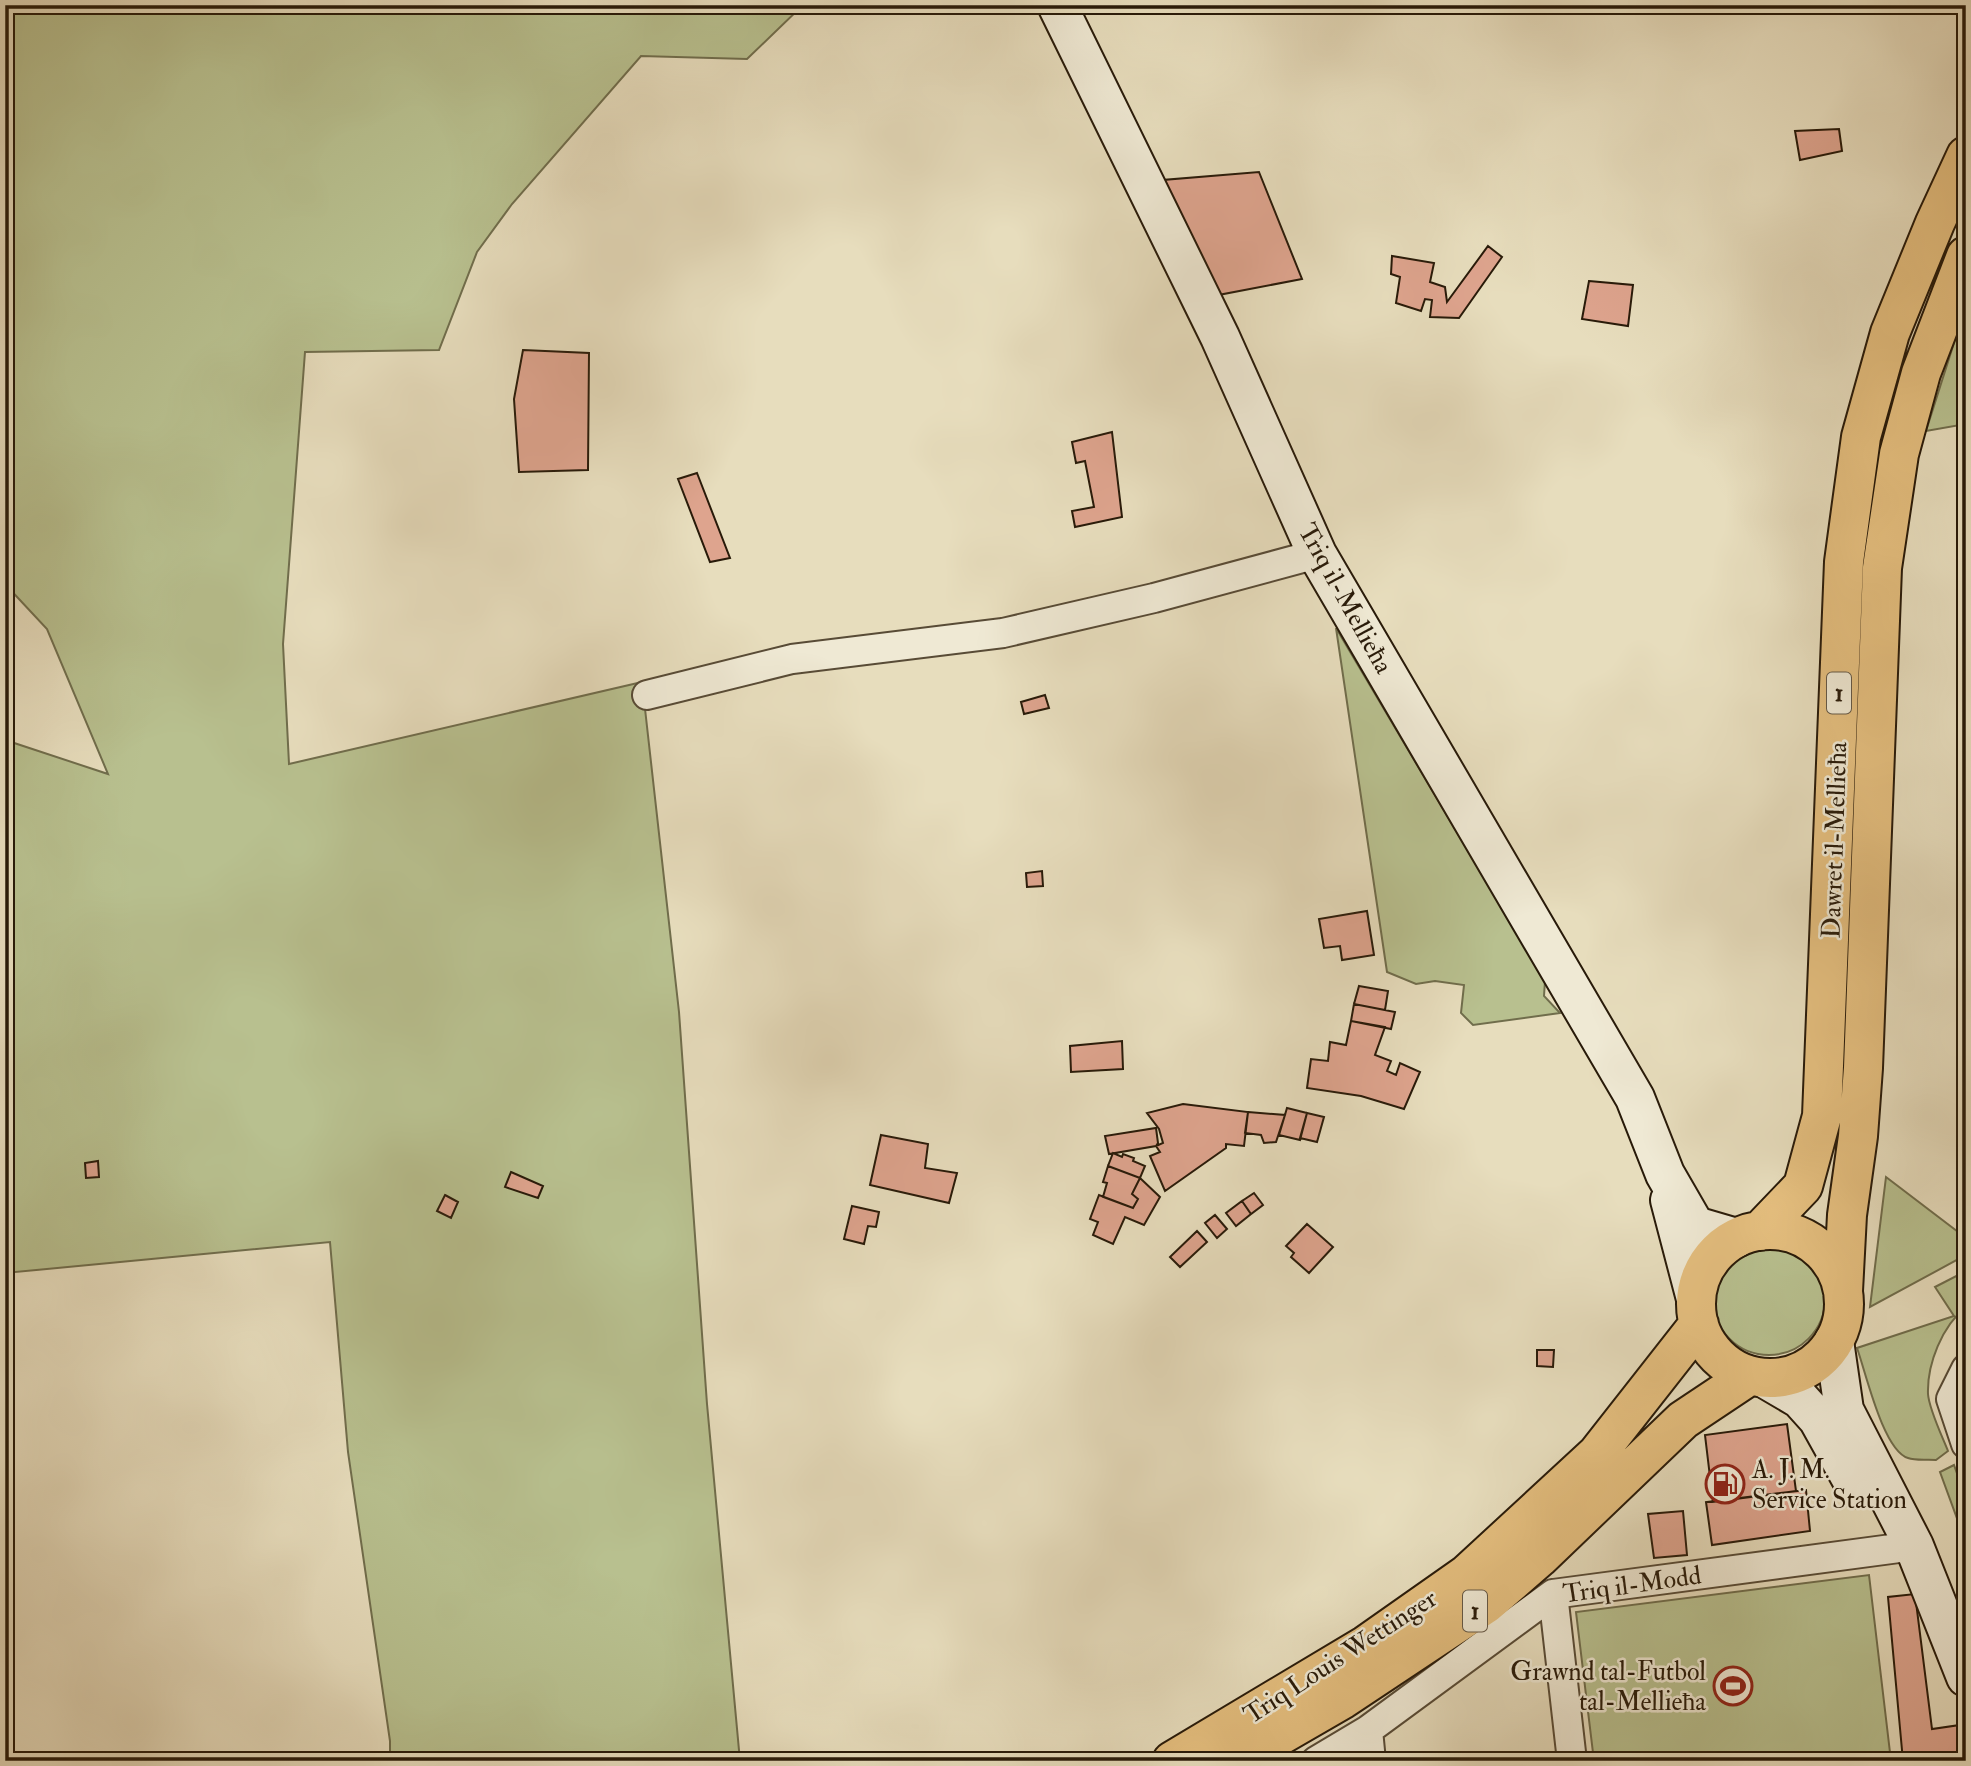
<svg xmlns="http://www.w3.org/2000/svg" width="1971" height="1766" viewBox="0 0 1971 1766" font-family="'IM FELL Double Pica',serif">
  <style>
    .green { fill: #b8c08f; stroke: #706d4c; stroke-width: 2 }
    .building { fill: #dea48e; stroke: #281a09; stroke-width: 2 }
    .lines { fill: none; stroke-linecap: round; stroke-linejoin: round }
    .street-casing { stroke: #584b36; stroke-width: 32 }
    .secondary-casing { stroke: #281a09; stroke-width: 42 }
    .highway-casing { stroke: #281a09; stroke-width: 42 }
    .street { stroke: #efe9d4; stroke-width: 28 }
    .secondary { stroke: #efe9d4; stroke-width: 38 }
    .highway { stroke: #e4be7e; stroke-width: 38 }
    .labels { text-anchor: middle; stroke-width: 5; stroke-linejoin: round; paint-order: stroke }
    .shield { fill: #efe9d4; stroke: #645846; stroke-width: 2 }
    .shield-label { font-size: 24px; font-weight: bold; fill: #281a09 }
    .street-label { font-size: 26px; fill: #281a09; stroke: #efe9d4 }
    .poi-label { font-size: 26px; fill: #281a09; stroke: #efe9d4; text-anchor: start }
  </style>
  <rect width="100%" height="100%" fill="#e7ddbd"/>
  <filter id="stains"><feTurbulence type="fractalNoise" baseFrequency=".00286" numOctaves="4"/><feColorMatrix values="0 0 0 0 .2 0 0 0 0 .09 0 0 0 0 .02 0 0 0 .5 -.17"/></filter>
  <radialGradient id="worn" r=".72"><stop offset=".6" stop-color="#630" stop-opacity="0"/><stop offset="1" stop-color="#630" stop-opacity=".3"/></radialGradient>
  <!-- green -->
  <path class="green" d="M 5,5 L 803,5 L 747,59 L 641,56 L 512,204 L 477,252 L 439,350 L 305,352 L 283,644 L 289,764 L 642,682 L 679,1012 L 707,1404 L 740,1761 L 390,1761 L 390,1741 L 348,1452 L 330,1242 L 5,1273 L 5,740 L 108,774 L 47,629 L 5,584 Z
    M 1966,312 L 1966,424 L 1926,431 L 1960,324 Z
    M 1336,628 L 1545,981 L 1544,996 L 1560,1013 L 1473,1025 L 1461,1013 L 1464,985 L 1435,981 L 1416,984 L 1387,972 Z
    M 1886,1177 L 1966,1238 L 1966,1255 L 1870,1307 Z
    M1713 1299a56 56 0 1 1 112 0a56 56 0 1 1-112 0Z
    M 1966,1271 L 1966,1307 C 1942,1326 1927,1364 1928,1394 C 1929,1409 1942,1436 1948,1451 L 1936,1460 C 1928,1459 1916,1461 1908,1458 C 1883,1450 1866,1373 1857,1348 L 1954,1316 L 1935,1287 Z
    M 1954,1465 L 1966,1499 L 1966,1543 L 1940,1472 Z
    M 1869,1575 L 1891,1761 L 1594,1761 L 1576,1612 Z"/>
  <!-- building -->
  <path class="building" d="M 1839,129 L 1842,151 L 1800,160 L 1795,131 Z
    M 1259,172 L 1302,279 L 1213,296 L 1163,180 Z
    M 1488,246 L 1502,257 L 1459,318 L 1430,317 L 1432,300 L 1425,299 L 1421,311 L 1396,303 L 1400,277 L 1391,274 L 1392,256 L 1434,263 L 1430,282 L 1445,287 L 1447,302 Z
    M 1589,281 L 1633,285 L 1628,326 L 1582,319 Z
    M 523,350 L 589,353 L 588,470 L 519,472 L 514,399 Z
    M 1112,432 L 1122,517 L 1075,527 L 1072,511 L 1094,507 L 1085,461 L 1076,463 L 1072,442 Z
    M 697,473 L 730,558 L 710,562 L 678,479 Z
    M 1045,695 L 1049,708 L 1024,714 L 1021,702 Z
    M 1042,871 L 1043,886 L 1027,887 L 1026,873 Z
    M 1367,911 L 1374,955 L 1342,960 L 1340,946 L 1324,948 L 1319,919 Z
    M 1359,986 L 1388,991 L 1385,1010 L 1354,1004 Z
    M 1354,1004 L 1395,1012 L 1391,1029 L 1351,1021 Z
    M 1351,1021 L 1385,1027 L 1375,1055 L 1391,1061 L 1387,1071 L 1396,1075 L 1400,1063 L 1420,1072 L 1404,1109 L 1361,1096 L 1307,1088 L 1311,1059 L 1328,1061 L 1330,1042 L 1346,1045 Z
    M 1122,1041 L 1123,1069 L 1071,1072 L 1070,1046 Z
    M 1183,1104 L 1248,1112 L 1244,1146 L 1226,1144 L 1226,1148 L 1165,1191 L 1150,1156 L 1160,1152 L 1156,1146 L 1163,1143 L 1159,1129 L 1147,1113 Z
    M 1287,1108 L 1307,1113 L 1300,1140 L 1279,1135 Z
    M 1248,1112 L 1285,1115 L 1276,1142 L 1264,1143 L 1261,1135 L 1245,1133 Z
    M 1307,1113 L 1324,1117 L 1317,1142 L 1300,1138 Z
    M 1156,1128 L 1158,1143 L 1156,1146 L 1109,1154 L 1105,1136 Z
    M 881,1135 L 928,1144 L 925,1168 L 957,1173 L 949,1203 L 870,1185 Z
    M 1113,1153 L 1122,1157 L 1123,1154 L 1134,1158 L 1133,1161 L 1145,1166 L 1140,1178 L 1108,1166 Z
    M 98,1161 L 99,1177 L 86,1178 L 85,1163 Z
    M 1108,1166 L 1140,1178 L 1132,1194 L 1138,1199 L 1133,1208 L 1103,1197 L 1107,1183 L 1103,1182 Z
    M 511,1172 L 543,1186 L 538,1198 L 505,1187 Z
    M 1140,1178 L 1160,1197 L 1144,1225 L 1125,1217 L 1113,1244 L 1093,1235 L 1098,1222 L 1090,1219 L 1099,1195 L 1133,1208 L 1138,1199 L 1132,1194 Z
    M 1254,1193 L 1263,1205 L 1251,1214 L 1242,1201 Z
    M 445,1195 L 458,1202 L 451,1218 L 437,1211 Z
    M 1242,1201 L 1251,1214 L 1236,1226 L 1226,1213 Z
    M 852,1206 L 879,1212 L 876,1227 L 868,1226 L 864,1244 L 844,1239 Z
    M 1215,1215 L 1227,1229 L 1217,1238 L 1205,1223 Z
    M 1307,1224 L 1333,1247 L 1309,1273 L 1291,1257 L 1294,1253 L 1286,1246 Z
    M 1197,1231 L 1207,1242 L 1180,1267 L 1170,1257 Z
    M 1537,1350 L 1554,1350 L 1553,1367 L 1537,1366 Z
    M 1787,1424 L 1796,1491 L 1713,1502 L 1705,1435 Z
    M 1806,1490 L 1810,1531 L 1712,1545 L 1706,1502 Z
    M 1683,1511 L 1687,1555 L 1654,1558 L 1648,1514 Z
    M 1915,1594 L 1932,1729 L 1960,1725 L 1966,1761 L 1903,1761 L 1888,1597 Z"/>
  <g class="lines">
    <defs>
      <path id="street" d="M 647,695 L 792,659 L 1003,633 L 1154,598 L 1317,554
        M 1966,1369 L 1951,1399 L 1966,1444
        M 1553,1594 L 1572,1761
        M 1368,1730 L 1371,1761
        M 1316,1761 L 1368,1730 L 1553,1594 L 1914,1546"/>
      <path id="secondary" d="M 1057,5 L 1220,337 L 1317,554 L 1635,1098 L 1665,1174 L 1695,1226 L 1736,1238
        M 1670,1200 L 1696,1299
        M 1834,1341 L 1844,1410 L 1914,1546 L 1966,1677
        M 1766,1379 L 1800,1399 L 1818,1419 L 1857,1489"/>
      <path id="highway" d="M1696 1304a74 74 0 1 1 148 0a74 74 0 1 1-148 0Z
        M 1760,1231 L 1803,1186 L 1822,1116 L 1844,562 L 1861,437 L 1890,333 L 1935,223 L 1966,156
        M 1843,1291 L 1847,1215 L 1858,1136 L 1863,1068 L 1882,568 L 1899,454 L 1921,373 L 1966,256
        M 1172,1761 L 1366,1645 L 1467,1574 L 1597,1454 L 1699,1324
        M 1236,1761 L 1343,1699 L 1486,1604 L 1539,1558 L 1683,1420 L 1749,1376"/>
    </defs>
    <!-- street casing -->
    <use href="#street" class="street-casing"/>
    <!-- secondary casing -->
    <use href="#secondary" class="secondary-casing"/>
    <!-- highway casing -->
    <use href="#highway" class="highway-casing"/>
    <!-- street -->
    <use href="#street" class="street"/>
    <!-- secondary -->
    <use href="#secondary" class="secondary"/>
    <!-- highway -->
    <use href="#highway" class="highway"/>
  </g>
  <!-- icons -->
  <defs>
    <symbol id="fuel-ring" viewBox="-11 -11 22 22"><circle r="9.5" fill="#efe9d4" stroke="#8f2418" stroke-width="1.5"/><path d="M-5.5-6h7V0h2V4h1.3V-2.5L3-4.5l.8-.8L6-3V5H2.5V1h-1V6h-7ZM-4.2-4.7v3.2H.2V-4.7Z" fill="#8f2418"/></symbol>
    <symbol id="stadium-ring" viewBox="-11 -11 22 22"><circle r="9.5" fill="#efe9d4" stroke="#8f2418" stroke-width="1.5"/><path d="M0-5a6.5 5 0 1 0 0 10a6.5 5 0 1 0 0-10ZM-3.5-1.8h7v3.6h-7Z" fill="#8f2418"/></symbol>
  </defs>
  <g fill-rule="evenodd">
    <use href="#fuel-ring" x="1703" y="1462" width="44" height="44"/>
    <use href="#stadium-ring" x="1711" y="1664" width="44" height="44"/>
  </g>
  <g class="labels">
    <!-- shield labels -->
    <g class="shield">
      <rect x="1827" y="672.5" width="24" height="41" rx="5"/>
      <rect x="1463" y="1590.5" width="24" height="41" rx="5"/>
    </g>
    <g class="shield-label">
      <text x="1839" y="701">1</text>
      <text x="1475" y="1619">1</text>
    </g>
    <!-- street labels -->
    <g class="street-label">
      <text transform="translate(1346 598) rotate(61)" y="9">Triq il-Mellieħa</text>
      <text transform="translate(1834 840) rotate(-88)" y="9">Dawret il-Mellieħa</text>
      <text transform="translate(1632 1584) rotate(-8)" y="9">Triq il-Modd</text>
      <text transform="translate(1340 1656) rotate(-33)" y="9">Triq Louis Wettinger</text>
    </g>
    <!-- poi labels -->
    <g class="poi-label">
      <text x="1752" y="1478">A. J. M.<tspan x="1752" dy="30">Service Station</tspan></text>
      <text x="1706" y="1680" text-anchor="end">Grawnd tal-Futbol<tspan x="1706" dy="30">tal-Mellieħa</tspan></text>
    </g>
  </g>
  <!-- margin -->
  <rect width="1971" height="1766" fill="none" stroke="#e7ddbd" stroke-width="28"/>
  <rect x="7" y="7" width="1957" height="1752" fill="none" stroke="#281a09" stroke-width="3.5"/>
  <rect x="14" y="14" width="1943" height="1738" fill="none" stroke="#281a09" stroke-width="2"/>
  <rect width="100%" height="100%" filter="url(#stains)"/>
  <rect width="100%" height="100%" fill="url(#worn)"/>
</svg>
